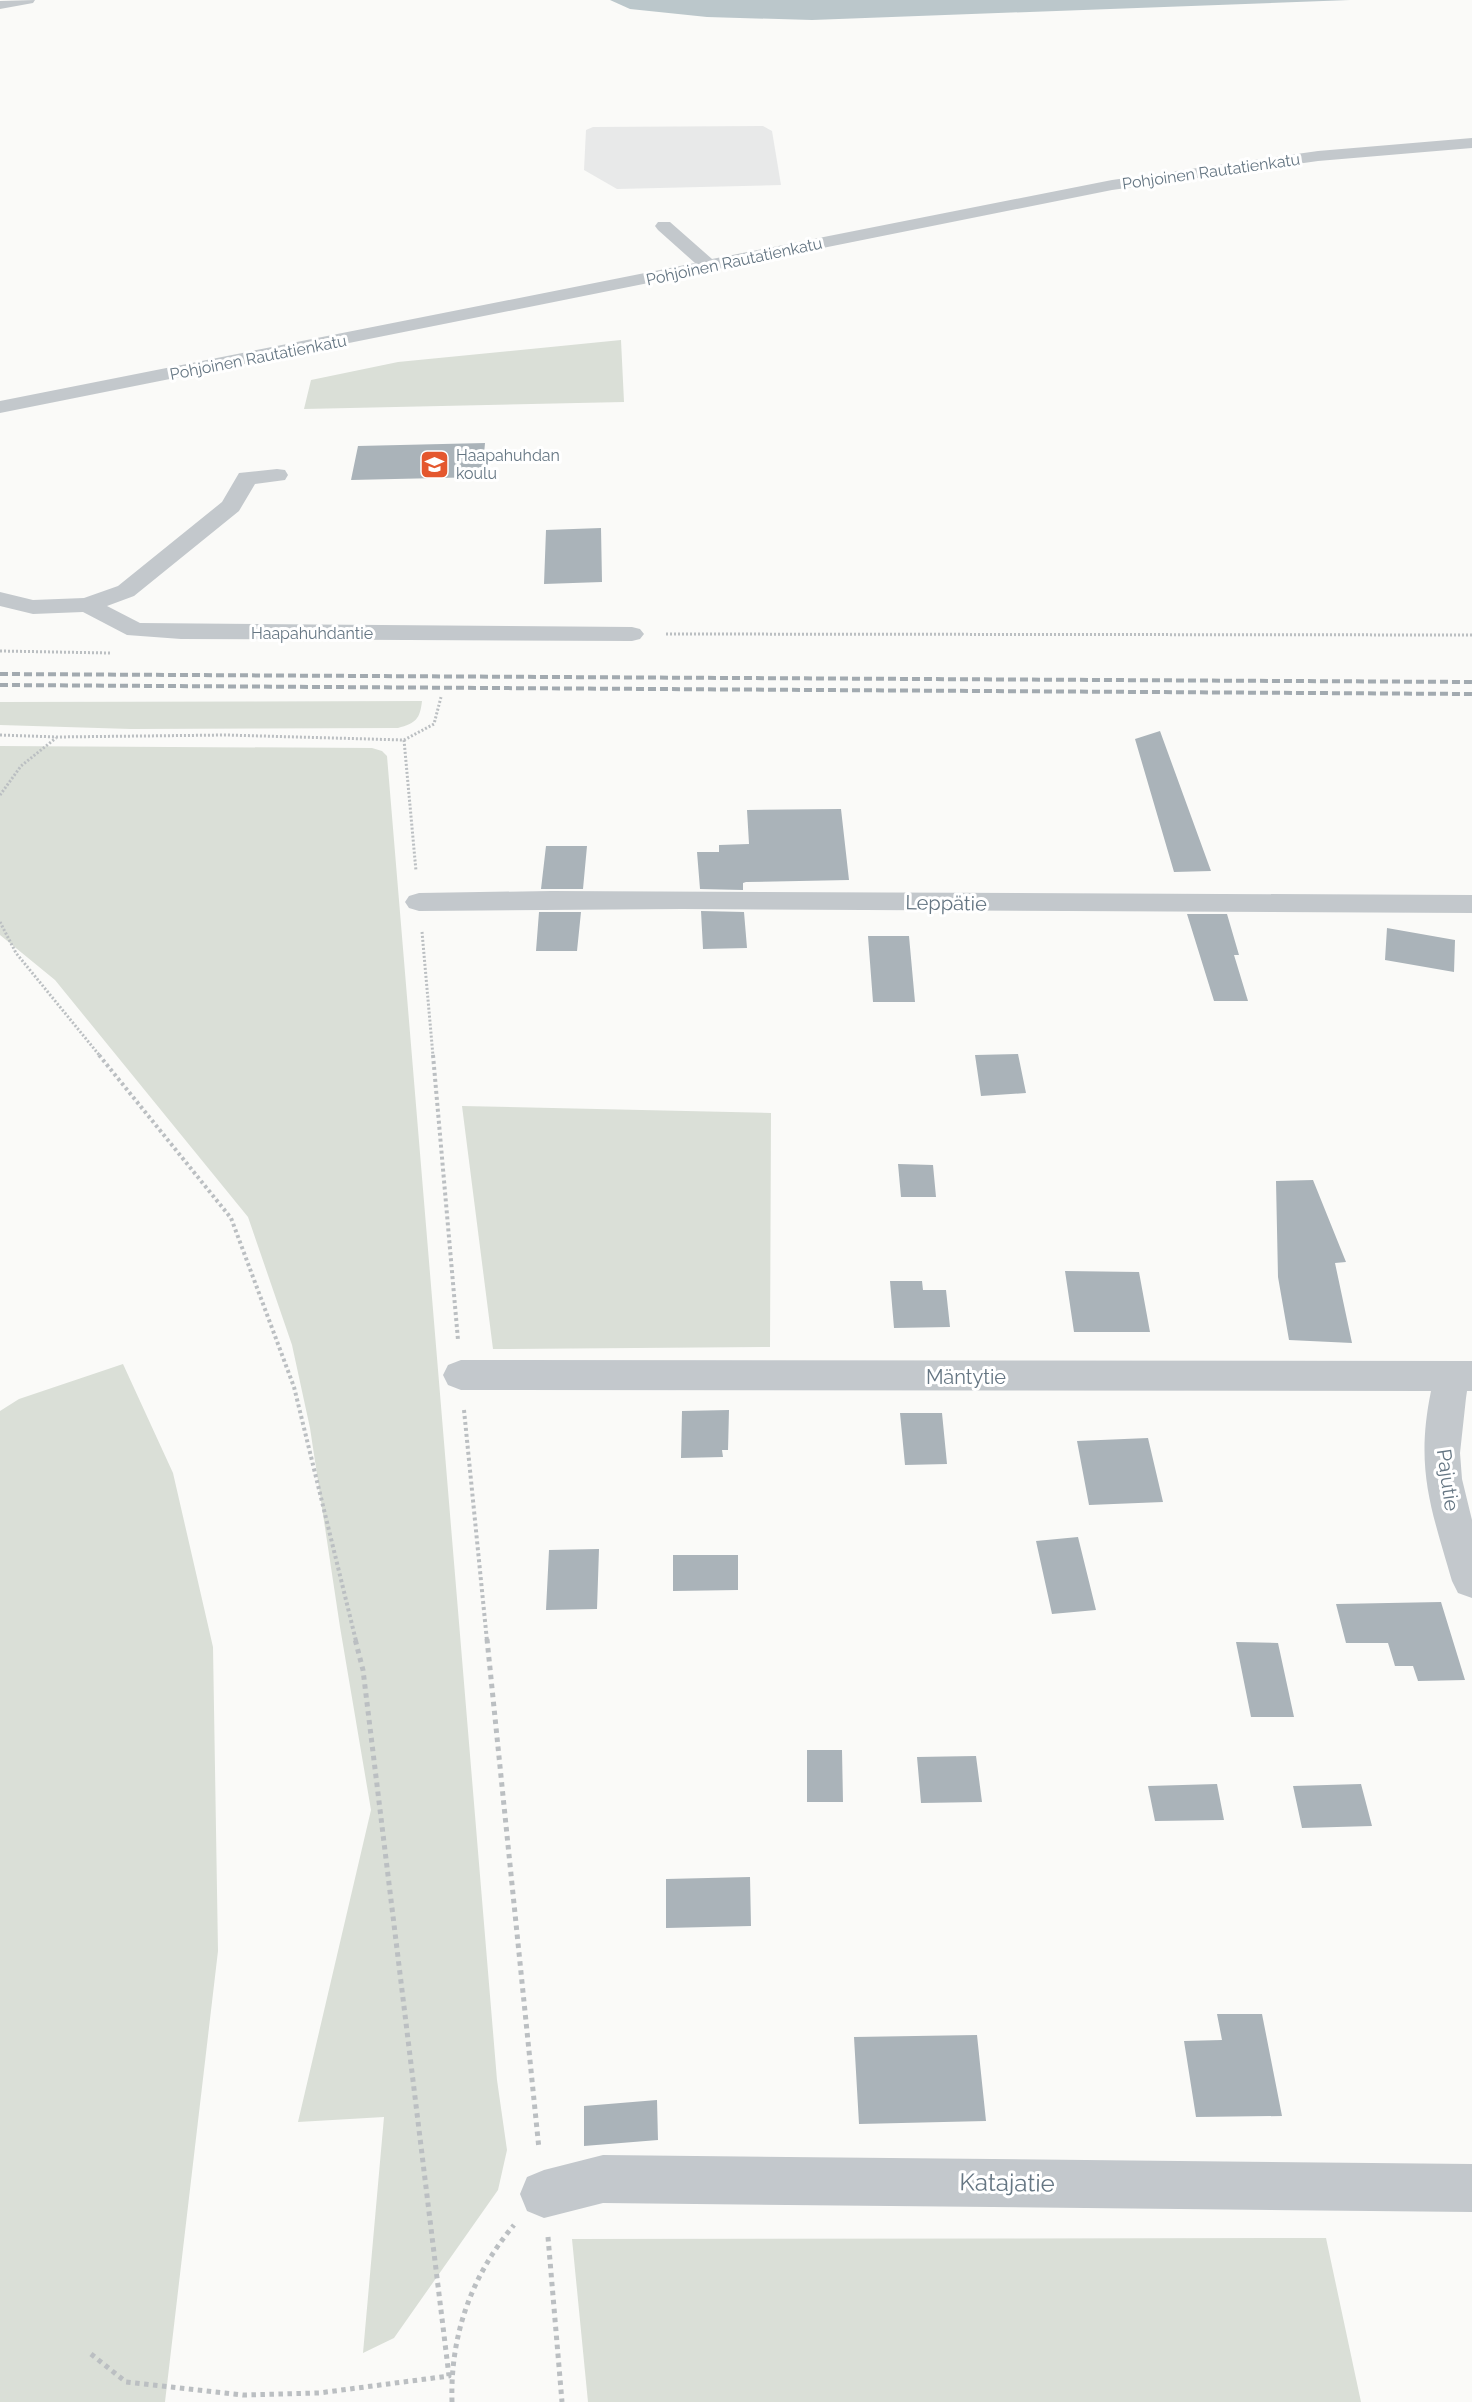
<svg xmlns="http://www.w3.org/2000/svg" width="1472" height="2402" viewBox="0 0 1472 2402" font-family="Raleway,sans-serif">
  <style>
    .built { fill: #e8e9e9 }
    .green { fill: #dadfd7 }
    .water { fill: #bbc7cb }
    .building { fill: #aab3b9 }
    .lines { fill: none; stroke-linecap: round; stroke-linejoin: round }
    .path-far2 { stroke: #bbbfc2; stroke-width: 3; stroke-dasharray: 2 2; stroke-linecap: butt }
    .path-far1 { stroke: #bbbfc2; stroke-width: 4; stroke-dasharray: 3 3; stroke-linecap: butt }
    .path { stroke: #bbbfc2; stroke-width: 5; stroke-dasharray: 4.5 4.5; stroke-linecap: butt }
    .minor { fill: #c3c8cc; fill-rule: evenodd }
    .rail { stroke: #a2aab0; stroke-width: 4; stroke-dasharray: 8 4; stroke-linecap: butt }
    .labels { text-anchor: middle; stroke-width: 6; stroke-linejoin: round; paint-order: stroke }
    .far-street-label { font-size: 16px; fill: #657683; stroke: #fff }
    .far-poi-label { font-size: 16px; fill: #657683; stroke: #fff; text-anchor: start }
    .street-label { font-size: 20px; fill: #657683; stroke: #fff }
    .near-street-label { font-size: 24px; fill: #657683; stroke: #fff }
  </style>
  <rect width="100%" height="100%" fill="#fafaf8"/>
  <!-- built -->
  <path class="built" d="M 763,126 L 772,131 L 781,185 L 617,189 L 584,170 L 586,130 L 593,127 Z"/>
  <!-- green -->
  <path class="green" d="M 621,340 L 624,402 L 304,409 L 311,380 L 398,362 Z
    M 422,701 C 420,719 416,723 398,728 L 131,729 L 0,725 L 0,702 Z
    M 0,746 L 372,748 L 382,751 L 387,756 L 497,2080 L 507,2150 L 498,2190 L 394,2338 L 363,2353 L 384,2117 L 298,2122 L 371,1810 L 340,1627 L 310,1428 L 292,1345 L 248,1217 L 55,980 L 0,935 Z
    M 462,1106 L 771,1113 L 770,1347 L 493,1349 Z
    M 123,1364 L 173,1473 L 213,1647 L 218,1951 L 165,2402 L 0,2402 L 0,1411 L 19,1399 Z
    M 1326,2238 L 1361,2402 L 588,2402 L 572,2239 Z"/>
  <!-- water -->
  <path class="water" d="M 610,0 L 1350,0 L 812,20 L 707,17 L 630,9 Z"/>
  <!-- building -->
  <path class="building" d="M 485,443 L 482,477 L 351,480 L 358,446 Z
    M 601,528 L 602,582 L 544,584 L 546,530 Z
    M 1160,731 L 1211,871 L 1174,872 L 1135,739 Z
    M 841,809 L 849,880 L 746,882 L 743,883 L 743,890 L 700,889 L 697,852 L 719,852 L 719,845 L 749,844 L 747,810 Z
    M 546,846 L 587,846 L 583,889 L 541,889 Z
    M 701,911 L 744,912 L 747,948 L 703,949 Z
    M 539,912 L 581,912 L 577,951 L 536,951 Z
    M 1187,914 L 1227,914 L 1239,955 L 1234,955 L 1248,1001 L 1214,1001 Z
    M 1387,928 L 1455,940 L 1454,972 L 1385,960 Z
    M 868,936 L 909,936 L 915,1002 L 873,1002 Z
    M 1018,1054 L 1026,1093 L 981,1096 L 975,1055 Z
    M 898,1164 L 933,1165 L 936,1197 L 901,1197 Z
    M 1313,1180 L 1346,1262 L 1335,1263 L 1352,1343 L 1289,1340 L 1278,1277 L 1276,1181 Z
    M 1065,1271 L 1139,1272 L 1150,1332 L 1074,1332 Z
    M 890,1281 L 922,1281 L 923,1290 L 946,1290 L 950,1327 L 894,1328 Z
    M 729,1410 L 728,1450 L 722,1450 L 723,1457 L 681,1458 L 682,1411 Z
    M 900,1413 L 942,1413 L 947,1464 L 905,1465 Z
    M 1148,1438 L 1163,1502 L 1089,1505 L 1077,1441 Z
    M 1078,1537 L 1096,1610 L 1052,1614 L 1036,1541 Z
    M 599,1549 L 597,1609 L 546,1610 L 549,1550 Z
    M 673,1555 L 738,1555 L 738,1590 L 673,1591 Z
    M 1441,1602 L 1465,1680 L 1418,1681 L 1413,1666 L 1395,1666 L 1388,1643 L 1346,1643 L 1336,1604 Z
    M 1236,1642 L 1278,1643 L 1294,1717 L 1251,1717 Z
    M 807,1750 L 842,1750 L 843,1802 L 807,1802 Z
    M 976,1756 L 982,1802 L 921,1803 L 917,1757 Z
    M 1217,1784 L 1224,1820 L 1155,1821 L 1148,1786 Z
    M 1361,1784 L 1372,1826 L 1302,1828 L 1293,1786 Z
    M 750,1877 L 751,1926 L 666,1928 L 666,1879 Z
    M 1217,2014 L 1262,2014 L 1282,2116 L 1196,2117 L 1184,2041 L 1222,2040 Z
    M 977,2035 L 986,2121 L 859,2124 L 854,2037 Z
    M 657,2100 L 658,2140 L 584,2146 L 584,2106 Z"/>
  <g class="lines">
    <!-- path-far2 -->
    <path class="path-far2" d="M 666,634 L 1472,635
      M 0,651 L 110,653
      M 0,735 L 57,737 L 226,735 L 404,740 L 434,724 L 441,697
      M 404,740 L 416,871
      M 0,795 L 21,766 L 56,738
      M 0,922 L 16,953 L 100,1056
      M 422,932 L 433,1056"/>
    <!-- path-far1 -->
    <path class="path-far1" d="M 99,1055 L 231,1218 L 294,1387 L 356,1641
      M 433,1055 L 458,1340
      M 464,1410 L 487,1641"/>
    <!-- path -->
    <path class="path" d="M 487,1639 L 539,2149
      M 548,2237 L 562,2402
      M 91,2354 L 126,2382 L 243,2395 L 319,2393 L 449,2376 L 363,1670 L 355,1639
      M 452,2402 C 450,2336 471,2276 514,2225"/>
    <!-- minor -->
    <path class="minor" d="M 35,0 L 33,3 L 0,9 L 0,1 Z
      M 1472,138 L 1472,148 L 1318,161 L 1112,190 L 0,413 L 0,401 L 695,263 L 658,230 L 655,226 L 658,222 L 670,222 L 712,259 L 1112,180 L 1318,151 Z
      M 277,469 L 285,470 L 288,475 L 285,480 L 255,484 L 239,511 L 134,596 L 107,606 L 140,623 L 632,627 L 640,629 L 644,634 L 640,639 L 632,641 L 181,639 L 127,635 L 83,612 L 33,614 L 0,606 L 0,592 L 33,600 L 84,598 L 118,586 L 222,502 L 239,473 Z
      M 551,891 L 1472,895 L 1472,913 L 682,909 L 419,911 L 409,908 L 405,902 L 409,896 L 419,893 Z
      M 461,1360 L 1472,1361 L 1472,1391 L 1467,1391 L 1466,1398 L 1460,1453 L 1462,1479 L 1472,1520 L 1472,1598 L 1458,1593 L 1452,1581 C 1431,1508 1415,1469 1431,1391 L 461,1390 L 448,1385 L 443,1375 L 448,1365 Z
      M 603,2155 L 1472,2164 L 1472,2212 L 603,2203 L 544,2218 L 527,2211 L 520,2194 L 527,2177 L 544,2170 Z"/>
    <!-- rail -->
    <path class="rail" d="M 0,674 L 1472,682
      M 0,685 L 1472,694"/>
  </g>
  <!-- icons -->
  <defs>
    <symbol id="school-square" viewBox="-11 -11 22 22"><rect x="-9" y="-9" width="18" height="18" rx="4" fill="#e4572e" stroke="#fff"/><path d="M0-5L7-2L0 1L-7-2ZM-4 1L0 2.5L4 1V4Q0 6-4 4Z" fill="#fff"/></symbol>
  </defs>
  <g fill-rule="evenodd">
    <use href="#school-square" x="418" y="448" width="33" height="33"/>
  </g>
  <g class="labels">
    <!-- far-street labels -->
    <g class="far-street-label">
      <text transform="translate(1211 171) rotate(-8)" y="6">Pohjoinen Rautatienkatu</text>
      <text transform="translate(734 261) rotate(-12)" y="6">Pohjoinen Rautatienkatu</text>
      <text transform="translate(258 357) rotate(-11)" y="6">Pohjoinen Rautatienkatu</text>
      <text x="312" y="639">Haapahuhdantie</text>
    </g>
    <!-- far-poi labels -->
    <g class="far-poi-label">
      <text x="456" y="461">Haapahuhdan<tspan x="456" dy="18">koulu</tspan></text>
    </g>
    <!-- street labels -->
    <g class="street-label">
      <text transform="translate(946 903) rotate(1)" y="7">Leppätie</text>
      <text x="966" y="1384">Mäntytie</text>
      <text transform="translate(1448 1480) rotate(82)" y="7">Pajutie</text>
    </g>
    <!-- near-street labels -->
    <g class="near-street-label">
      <text transform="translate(1007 2183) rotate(1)" y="8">Katajatie</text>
    </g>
  </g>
</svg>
